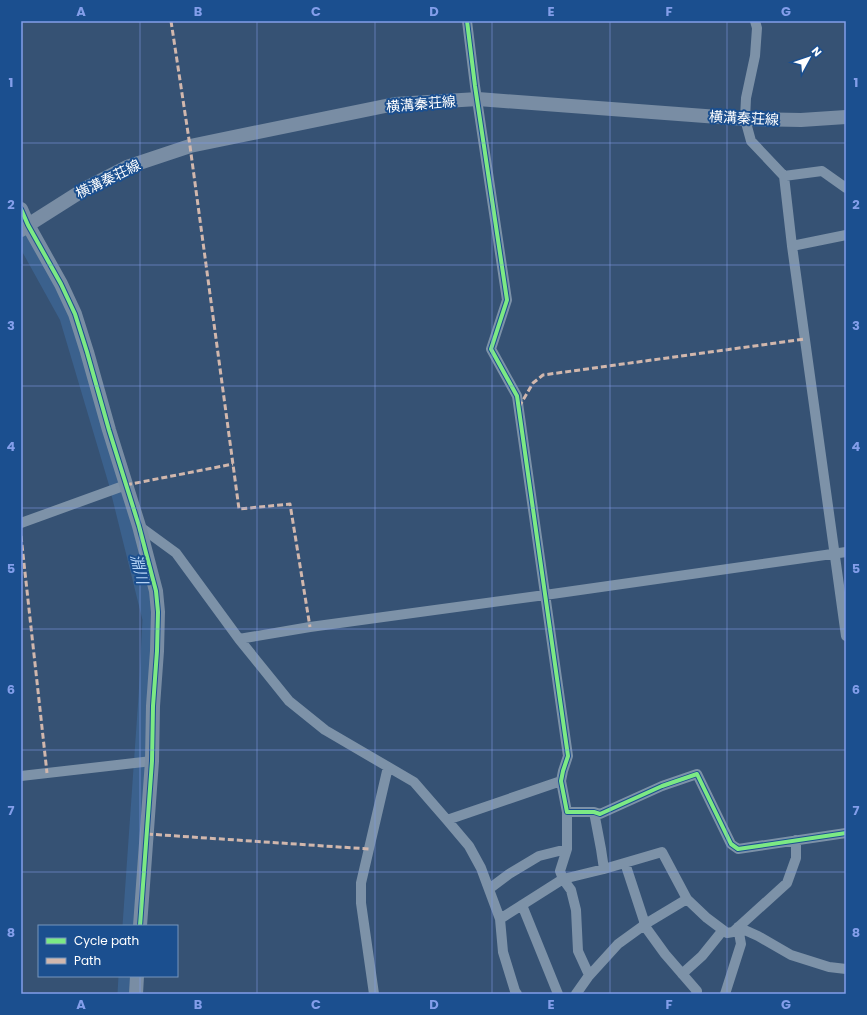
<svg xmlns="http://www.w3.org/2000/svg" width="867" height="1015" viewBox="0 0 867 1015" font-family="Poppins,'Noto Sans JP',sans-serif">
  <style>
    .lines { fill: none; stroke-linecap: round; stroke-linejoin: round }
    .river { stroke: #3b618d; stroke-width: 17 }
    .street { stroke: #7d92a8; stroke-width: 10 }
    .secondary { stroke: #798da4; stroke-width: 14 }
    .quiet { stroke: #d1b7ad; stroke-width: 3; stroke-dasharray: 6 3; stroke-linecap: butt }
    .cycleway-casing { stroke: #1b4f8f; stroke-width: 6 }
    .cycleway { stroke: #7ce984; stroke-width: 4 }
    .grid { fill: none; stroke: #839eea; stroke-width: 1; stroke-opacity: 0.55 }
    .labels { text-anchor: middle; stroke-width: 4; stroke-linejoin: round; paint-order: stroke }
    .street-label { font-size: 14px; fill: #fff; stroke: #1b4f8f }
    .water-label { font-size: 15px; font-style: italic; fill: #b5d3f5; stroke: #1b4f8f }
    .neatline { fill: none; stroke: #839eea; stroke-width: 1.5 }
    .grid-label { font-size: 13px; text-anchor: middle; font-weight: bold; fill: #839eea }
  </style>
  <rect width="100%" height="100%" fill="#365274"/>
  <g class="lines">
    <!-- river -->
    <path class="river" d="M 21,232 L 68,317 L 117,482 L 151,619 L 147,697 L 131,926
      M 126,994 L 127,976"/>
    <!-- street -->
    <path class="street" d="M 467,21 L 475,86 L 507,300 L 491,349 L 517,396 L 530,488 L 568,756 L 563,771 L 561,781 L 567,812 L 594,812 L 600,814 L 662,786 L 697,774 L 731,844 L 738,849 L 846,833
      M 755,21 L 757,28 L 755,56 L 746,98 L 745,119 L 751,141 L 784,176 L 792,246 L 846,636
      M 784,176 L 822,171 L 846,188
      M 792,246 L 846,235
      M 21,523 L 126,485
      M 139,526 L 176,553 L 239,639 L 289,701 L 325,730 L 414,782 L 447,820 L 469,846 L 481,868 L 500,919 L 503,952 L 515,991 L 517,994
      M 239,639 L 310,627 L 545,595 L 846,552
      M 21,776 L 152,761
      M 594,812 L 601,849 L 604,869
      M 447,820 L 561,781
      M 625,863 L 644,921 L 644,925 L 665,954 L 697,991 L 696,994
      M 489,889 L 509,874 L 539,856 L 567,849
      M 522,905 L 558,994
      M 500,919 L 563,879 L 560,871 L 567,849 L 567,812
      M 738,927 L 758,936 L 791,955 L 829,967 L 846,969
      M 682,974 L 702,956 L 723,930
      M 589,975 L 578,951 L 576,910 L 571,890 L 563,879 L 604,869 L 662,852 L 687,899 L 707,918 L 727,933 L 733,932 L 787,883 L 796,858 L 796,840
      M 374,994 L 361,903 L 361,883 L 388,767
      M 576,994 L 588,977 L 618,944 L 647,923 L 687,899
      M 725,994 L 741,944 L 738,927"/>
    <!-- secondary -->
    <path class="secondary" d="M 21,209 L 28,225 L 61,284 L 75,314 L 87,352 L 109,430 L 139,526 L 156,591 L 158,612 L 157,651 L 153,706 L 152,761 L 140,926
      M 21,230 L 28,225 L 88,187 L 127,167 L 190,146 L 395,104 L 478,99 L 745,119 L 801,120 L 846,117
      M 136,994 L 137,976"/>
    <!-- quiet -->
    <path class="quiet" d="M 171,21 L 190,146 L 239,509 L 290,504 L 310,627
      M 519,407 L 533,383 L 543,375 L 805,339
      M 126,485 L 233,464
      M 21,536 L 47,773
      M 147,834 L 369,849"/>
    <defs>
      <path id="cycleway" d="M 467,21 L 475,86 L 507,300 L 491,349 L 517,396 L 530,488 L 568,756 L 563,771 L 561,781 L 567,812 L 594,812 L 600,814 L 662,786 L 697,774 L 731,844 L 738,849 L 846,833
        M 21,209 L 28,225 L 61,284 L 75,314 L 87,352 L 109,430 L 139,526 L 156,591 L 158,612 L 157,651 L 153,706 L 152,761 L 140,926"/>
    </defs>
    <!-- cycleway casing -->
    <use href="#cycleway" class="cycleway-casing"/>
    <!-- cycleway -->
    <use href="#cycleway" class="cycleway"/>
  </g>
  <!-- grid -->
  <path class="grid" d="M 140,21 L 140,926M 257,21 L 257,994M 375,21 L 375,994M 492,21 L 492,994M 610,21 L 610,994M 727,21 L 727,994M 21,143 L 846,143M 21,265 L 846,265M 21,386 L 846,386M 21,508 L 846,508M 21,629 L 846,629M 21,750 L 846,750M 21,872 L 846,872M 140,976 L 140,994"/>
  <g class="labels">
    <!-- street labels -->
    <g class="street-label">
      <text transform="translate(421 104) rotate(-5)" y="5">横溝秦荘線</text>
      <text transform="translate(744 118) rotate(3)" y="5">横溝秦荘線</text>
      <text transform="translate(108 179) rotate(-26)" y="5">横溝秦荘線</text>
    </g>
    <!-- water labels -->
    <g class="water-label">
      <text transform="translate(139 569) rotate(76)" y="5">淵川</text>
    </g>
  </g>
  <!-- border -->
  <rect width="867" height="1015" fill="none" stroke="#1b4f8f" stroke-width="44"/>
  <!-- legend -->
  <rect x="38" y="925" width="140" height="52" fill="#1b4f8f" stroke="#7695bc"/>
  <rect x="46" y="938" width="20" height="6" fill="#7ce984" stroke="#7695bc"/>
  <text x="74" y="945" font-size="12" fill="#ffffff">Cycle path</text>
  <rect x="46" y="958" width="20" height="6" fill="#d1b7ad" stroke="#7695bc"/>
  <text x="74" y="965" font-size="12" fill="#ffffff">Path</text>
  <!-- north arrow -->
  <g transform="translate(809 58) rotate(50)" stroke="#1b4f8f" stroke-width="3" paint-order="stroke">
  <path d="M0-3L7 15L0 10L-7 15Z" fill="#ffffff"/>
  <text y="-6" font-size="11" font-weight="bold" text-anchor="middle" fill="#ffffff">N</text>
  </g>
  <rect x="22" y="22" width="823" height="971" class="neatline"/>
  <g class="grid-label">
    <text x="81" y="16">A</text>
    <text x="198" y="16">B</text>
    <text x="316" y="16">C</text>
    <text x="434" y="16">D</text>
    <text x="551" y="16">E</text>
    <text x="669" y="16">F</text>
    <text x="786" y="16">G</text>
    <text x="11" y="87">1</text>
    <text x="856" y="87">1</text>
    <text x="11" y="209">2</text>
    <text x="856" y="209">2</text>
    <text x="11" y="330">3</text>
    <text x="856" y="330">3</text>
    <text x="11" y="451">4</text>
    <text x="856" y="451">4</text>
    <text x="11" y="573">5</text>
    <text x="856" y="573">5</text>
    <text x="11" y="694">6</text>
    <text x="856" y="694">6</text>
    <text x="11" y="815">7</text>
    <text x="856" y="815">7</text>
    <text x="11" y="937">8</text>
    <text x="856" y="937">8</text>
    <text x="81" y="1009">A</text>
    <text x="198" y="1009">B</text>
    <text x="316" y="1009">C</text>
    <text x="434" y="1009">D</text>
    <text x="551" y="1009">E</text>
    <text x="669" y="1009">F</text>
    <text x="786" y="1009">G</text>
  </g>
</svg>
